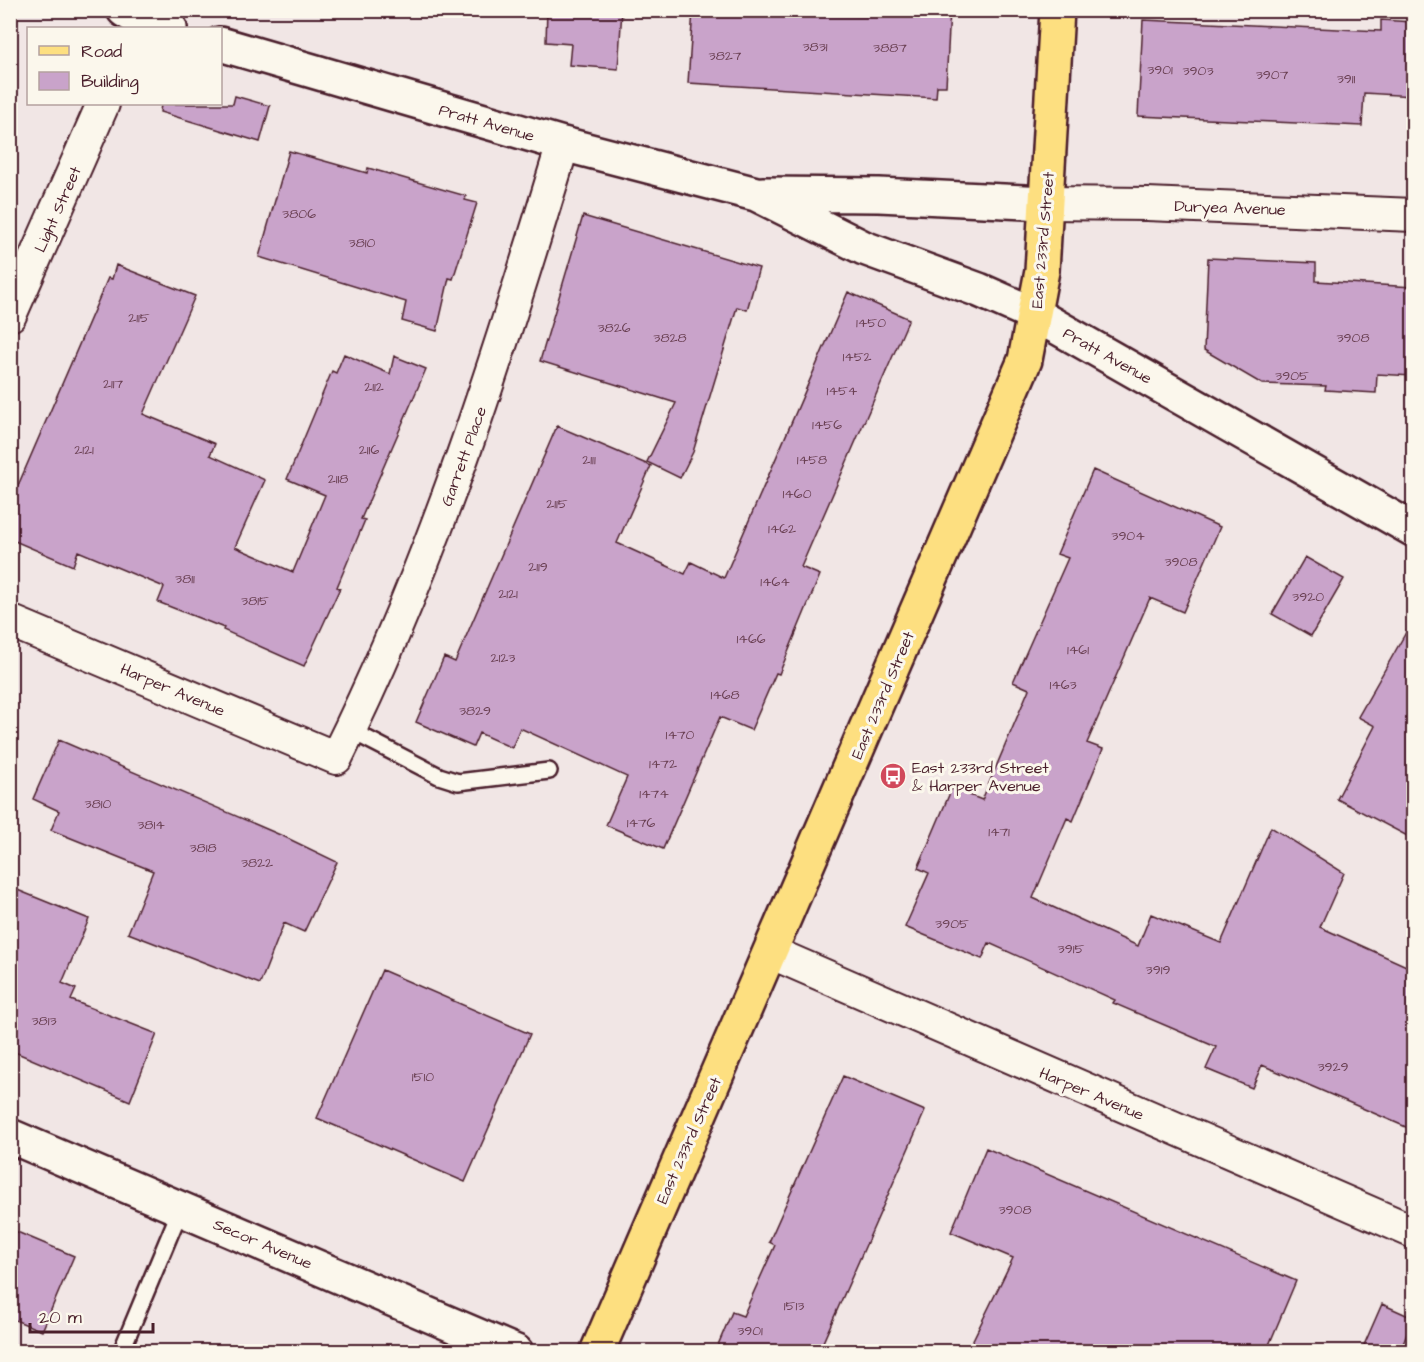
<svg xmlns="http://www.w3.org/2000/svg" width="1424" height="1362" viewBox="0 0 1424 1362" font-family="'Architects Daughter',sans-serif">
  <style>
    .building { fill: #c9a3ca; stroke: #4a1f2b; stroke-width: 1.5 }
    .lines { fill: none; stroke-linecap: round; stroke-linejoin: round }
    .lane-casing { stroke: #4a1f2b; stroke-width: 20 }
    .street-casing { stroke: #4a1f2b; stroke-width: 36 }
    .secondary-casing { stroke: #4a1f2b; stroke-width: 38 }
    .primary-casing { stroke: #4a1f2b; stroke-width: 38 }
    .lane { stroke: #fbf7ec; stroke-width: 15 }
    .street { stroke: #fbf7ec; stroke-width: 32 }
    .secondary { stroke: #fbf7ec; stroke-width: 33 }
    .primary { stroke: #fddf80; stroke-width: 33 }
    .labels { text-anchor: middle; stroke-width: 6; stroke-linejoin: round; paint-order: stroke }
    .number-label { font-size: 14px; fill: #6a4053 }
    .street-label { font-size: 16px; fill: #4a1f2b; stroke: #fbf7ec }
    .poi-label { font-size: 16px; fill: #4a1f2b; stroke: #fbf7ec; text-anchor: start }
  </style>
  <rect width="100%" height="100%" fill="#f1e6e5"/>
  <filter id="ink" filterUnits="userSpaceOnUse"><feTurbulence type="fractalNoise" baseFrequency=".0167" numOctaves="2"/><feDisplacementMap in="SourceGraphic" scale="12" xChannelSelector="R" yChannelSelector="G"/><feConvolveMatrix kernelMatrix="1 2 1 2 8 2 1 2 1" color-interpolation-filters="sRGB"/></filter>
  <g filter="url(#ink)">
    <!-- building -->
    <path class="building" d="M 547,10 L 622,10 L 618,69 L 569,65 L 571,44 L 546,42 Z
      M 693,10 L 871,16 L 871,10 L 950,10 L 946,86 L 937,86 L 936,98 L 688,83 Z
      M 1143,20 L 1381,31 L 1381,20 L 1413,22 L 1413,96 L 1364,93 L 1362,126 L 1138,116 Z
      M 235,96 L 270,106 L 260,142 L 160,112 L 161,104 L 233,104 Z
      M 289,151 L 367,173 L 368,168 L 466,196 L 465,200 L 477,203 L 453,279 L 449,278 L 437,331 L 402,321 L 406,302 L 259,257 Z
      M 583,216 L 759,268 L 747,310 L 737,307 L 693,452 L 680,478 L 647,462 L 676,403 L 540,361 Z
      M 1208,258 L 1316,263 L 1316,281 L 1413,287 L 1410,342 L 1413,342 L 1413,376 L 1377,374 L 1376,393 L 1325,390 L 1326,386 L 1262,384 L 1204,350 Z
      M 116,265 L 195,296 L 143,414 L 215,444 L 210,455 L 265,480 L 235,547 L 293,572 L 325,495 L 287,479 L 332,371 L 336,373 L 344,354 L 390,374 L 394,356 L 426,369 L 361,519 L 365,520 L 337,587 L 340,588 L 304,666 L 223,630 L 224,628 L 158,602 L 164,587 L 78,551 L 73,566 L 10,539 L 10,504 L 108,278 L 112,279 Z
      M 848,292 L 909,319 L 801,567 L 820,575 L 779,674 L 776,673 L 751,730 L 720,717 L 663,849 L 606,825 L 627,777 L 520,728 L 512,748 L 479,733 L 473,747 L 416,722 L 444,657 L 455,662 L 557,426 L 651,466 L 617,543 L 685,574 L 691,562 L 724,578 Z
      M 1093,470 L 1220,527 L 1183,612 L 1150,598 L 1087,743 L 1103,749 L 1073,821 L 1067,818 L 1033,898 L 1138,946 L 1151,914 L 1221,943 L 1271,827 L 1344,873 L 1320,927 L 1413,969 L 1413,1130 L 1262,1065 L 1252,1088 L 1206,1069 L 1216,1047 L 1113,1003 L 1115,1000 L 989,943 L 982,959 L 905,927 L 929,873 L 918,868 L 952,788 L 982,800 L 1029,689 L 1013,682 L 1068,558 L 1057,554 Z
      M 1305,557 L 1344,579 L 1311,636 L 1272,614 Z
      M 1413,620 L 1413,839 L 1337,799 L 1375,726 L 1358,717 Z
      M 59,740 L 285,837 L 337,862 L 304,932 L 284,923 L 260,984 L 128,933 L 153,871 L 51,830 L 59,811 L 33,799 Z
      M 10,887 L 89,919 L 62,983 L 76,989 L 71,1000 L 157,1034 L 130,1101 L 10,1050 Z
      M 382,970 L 530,1034 L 465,1182 L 317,1118 Z
      M 843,1076 L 925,1111 L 820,1349 L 825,1352 L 715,1352 L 732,1312 L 743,1316 L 775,1245 L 769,1242 Z
      M 986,1148 L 1296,1281 L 1266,1352 L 967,1352 L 1013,1258 L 951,1232 Z
      M 10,1229 L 74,1256 L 42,1331 L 10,1318 Z
      M 1382,1304 L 1413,1318 L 1400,1352 L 1361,1352 Z"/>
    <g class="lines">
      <defs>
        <path id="lane" d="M 350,730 L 439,776 L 458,782 L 549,771
          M 121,1352 L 181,1208"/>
        <path id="street" d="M 1047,203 L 1147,204 L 1414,215
          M 10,315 L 103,104
          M 10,621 L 336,758 C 434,562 500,353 563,144
          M 770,952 L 1414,1232"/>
        <path id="secondary" d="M 124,10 L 139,19 L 170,28
          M 220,44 L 563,144 L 756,194 L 864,248 L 979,290 L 1036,315 L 1414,530
          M 763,194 L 879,195 L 1047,203
          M 10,1136 L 516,1352"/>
        <path id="primary" d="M 597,1352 L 1025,360 L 1042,271 L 1057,10"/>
      </defs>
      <!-- lane casing -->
      <use href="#lane" class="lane-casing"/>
      <!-- street casing -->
      <use href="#street" class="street-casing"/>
      <!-- secondary casing -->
      <use href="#secondary" class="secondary-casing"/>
      <!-- primary casing -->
      <use href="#primary" class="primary-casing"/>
      <!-- lane -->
      <use href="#lane" class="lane"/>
      <!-- street -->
      <use href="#street" class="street"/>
      <!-- secondary -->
      <use href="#secondary" class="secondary"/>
      <!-- primary -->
      <use href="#primary" class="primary"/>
    </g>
  </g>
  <!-- icons -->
  <defs>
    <symbol id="bus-disc" viewBox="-11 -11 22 22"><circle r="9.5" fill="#d1495b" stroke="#fbf7ec"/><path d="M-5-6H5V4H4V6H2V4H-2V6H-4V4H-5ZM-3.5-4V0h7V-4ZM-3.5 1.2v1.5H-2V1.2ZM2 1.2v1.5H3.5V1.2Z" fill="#fff"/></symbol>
  </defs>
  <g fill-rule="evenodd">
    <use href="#bus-disc" x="878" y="761" width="30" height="30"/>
  </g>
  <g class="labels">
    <!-- number labels -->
    <g class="number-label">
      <text x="815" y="51">3831</text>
      <text x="890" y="52">3887</text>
      <text x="725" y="60">3827</text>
      <text x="1160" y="74">3901</text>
      <text x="1198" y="75">3903</text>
      <text x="1272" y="79">3907</text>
      <text x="1346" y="83">3911</text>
      <text x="299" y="218">3806</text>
      <text x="362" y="247">3810</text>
      <text x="139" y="322">2115</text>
      <text x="871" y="327">1450</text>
      <text x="614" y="332">3826</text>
      <text x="670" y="342">3828</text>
      <text x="1353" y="342">3908</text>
      <text x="857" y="361">1452</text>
      <text x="1292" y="380">3905</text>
      <text x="113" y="388">2117</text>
      <text x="374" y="391">2112</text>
      <text x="842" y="395">1454</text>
      <text x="827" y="429">1456</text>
      <text x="84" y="454">2121</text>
      <text x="369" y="454">2116</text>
      <text x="589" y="464">2111</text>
      <text x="812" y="464">1458</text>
      <text x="338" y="483">2118</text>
      <text x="797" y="498">1460</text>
      <text x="557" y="508">2115</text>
      <text x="782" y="533">1462</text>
      <text x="1128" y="540">3904</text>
      <text x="1181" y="566">3908</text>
      <text x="538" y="571">2119</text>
      <text x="185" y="583">3811</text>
      <text x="775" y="586">1464</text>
      <text x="508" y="598">2121</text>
      <text x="1308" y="601">3920</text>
      <text x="255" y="605">3815</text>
      <text x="751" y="643">1466</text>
      <text x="1078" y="654">1461</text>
      <text x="503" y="662">2123</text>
      <text x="1063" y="689">1463</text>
      <text x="725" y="699">1468</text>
      <text x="475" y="715">3829</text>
      <text x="680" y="739">1470</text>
      <text x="663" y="768">1472</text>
      <text x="654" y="798">1474</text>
      <text x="98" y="808">3810</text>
      <text x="641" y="827">1476</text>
      <text x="151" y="829">3814</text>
      <text x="999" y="836">1471</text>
      <text x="203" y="852">3818</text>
      <text x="257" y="867">3822</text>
      <text x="952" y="928">3905</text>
      <text x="1071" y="953">3915</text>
      <text x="1158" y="974">3919</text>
      <text x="44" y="1025">3813</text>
      <text x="1333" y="1071">3929</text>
      <text x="423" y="1081">1510</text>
      <text x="1015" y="1214">3908</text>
      <text x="794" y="1310">1513</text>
      <text x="750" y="1335">3901</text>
    </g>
    <!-- street labels -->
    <g class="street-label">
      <text transform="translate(487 122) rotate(16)" y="6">Pratt Avenue</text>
      <text transform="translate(1230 207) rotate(2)" y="6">Duryea Avenue</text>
      <text transform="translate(57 209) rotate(-66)" y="6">Light Street</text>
      <text transform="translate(1042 240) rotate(-85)" y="6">East 233rd Street</text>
      <text transform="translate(1108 355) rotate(29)" y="6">Pratt Avenue</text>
      <text transform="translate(463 456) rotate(-70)" y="6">Garrett Place</text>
      <text transform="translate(173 689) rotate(23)" y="6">Harper Avenue</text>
      <text transform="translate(882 695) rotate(-67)" y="6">East 233rd Street</text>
      <text transform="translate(1092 1093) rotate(23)" y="6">Harper Avenue</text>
      <text transform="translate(688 1140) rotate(-66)" y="6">East 233rd Street</text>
      <text transform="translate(263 1243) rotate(23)" y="6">Secor Avenue</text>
    </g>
    <!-- poi labels -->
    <g class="poi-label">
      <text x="912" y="773">East 233rd Street<tspan x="912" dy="18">&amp; Harper Avenue</tspan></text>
    </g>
  </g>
  <!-- margin -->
  <rect width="1424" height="1362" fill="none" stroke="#fbf7ec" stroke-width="36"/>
  <rect x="18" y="18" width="1388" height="1326" fill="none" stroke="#4a1f2b" stroke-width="2" filter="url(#ink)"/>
  <!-- legend -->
  <rect x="27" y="27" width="195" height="78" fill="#fbf7ec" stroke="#b4a19f" stroke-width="1.5"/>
  <rect x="39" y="46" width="30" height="9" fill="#fddf80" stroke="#b4a19f" stroke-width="1.5"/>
  <text x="81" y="57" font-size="18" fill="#4a1f2b">Road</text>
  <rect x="39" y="72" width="30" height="18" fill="#c9a3ca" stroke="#b4a19f" stroke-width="1.5"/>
  <text x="81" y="87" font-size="18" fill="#4a1f2b">Building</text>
  <!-- scale -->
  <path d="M30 1323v9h123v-9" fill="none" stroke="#4a1f2b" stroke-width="3"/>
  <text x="39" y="1323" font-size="18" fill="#4a1f2b" stroke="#fbf7ec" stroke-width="4.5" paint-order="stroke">20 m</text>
</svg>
